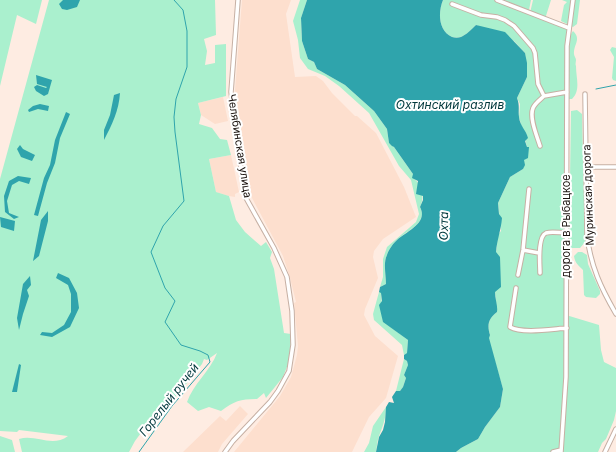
<svg xmlns="http://www.w3.org/2000/svg" width="616" height="452" viewBox="0 0 616 452" font-family="Inter,sans-serif">
  <style>
    .built { fill: #fddfce }
    .green { fill: #aaf0ce }
    .water { fill: #2fa4ac }
    .lines { fill: none; stroke-linecap: round; stroke-linejoin: round }
    .stream { stroke: #2fa4ac; stroke-width: 1 }
    .minor-casing { stroke: #c6b0a4; stroke-width: 5.5 }
    .minor { stroke: #fff; stroke-width: 3.5 }
    .labels { text-anchor: middle; stroke-width: 4; stroke-linejoin: round; paint-order: stroke }
    .street-label { font-size: 11px; fill: #1b130f; stroke: #fff }
    .water-label { font-size: 12px; font-style: italic; fill: #00373b; stroke: #fff }
  </style>
  <rect width="100%" height="100%" fill="#feece2"/>
  <!-- built -->
  <path class="built" d="M 242,0 L 291,0 L 286,14 L 295,77 L 316,76 L 323,81 L 332,93 L 355,116 L 357,116 L 376,133 L 404,187 L 416,217 L 383,239 L 374,251 L 373,257 L 378,278 L 365,309 L 364,315 L 375,336 L 398,356 L 386,398 L 369,417 L 352,452 L 234,452 L 280,396 L 291,377 L 297,355 L 298,346 L 294,303 L 296,302 L 290,278 L 283,256 L 251,196 L 235,90 Z
    M 223,97 L 228,121 L 215,124 L 201,115 L 198,103 Z
    M 231,155 L 239,192 L 235,194 L 235,197 L 229,196 L 216,192 L 209,159 Z
    M 240,406 L 248,414 L 222,444 L 218,452 L 183,452 L 220,416 L 226,421 Z"/>
  <!-- green -->
  <path class="green" d="M 0,0 L 42,0 L 36,24 L 17,15 L 0,86 Z
    M 49,0 L 215,0 L 216,35 L 204,39 L 207,51 L 205,65 L 215,63 L 215,45 L 226,44 L 226,96 L 198,103 L 201,115 L 199,124 L 212,128 L 220,139 L 227,140 L 231,155 L 209,159 L 216,192 L 229,196 L 236,220 L 245,232 L 261,246 L 266,242 L 272,252 L 270,258 L 274,269 L 284,333 L 291,334 L 290,359 L 283,377 L 266,398 L 264,393 L 257,399 C 241,399 234,401 221,411 L 209,407 L 198,411 L 187,402 C 193,384 211,370 217,353 L 207,360 L 204,359 L 202,364 L 175,398 L 158,410 L 135,441 L 129,452 L 22,452 L 19,439 C 36,434 52,448 68,436 L 19,430 L 17,432 L 0,431 L 0,179 Z
    M 300,0 L 307,0 L 301,18 L 302,41 L 308,59 L 314,62 L 317,69 L 345,85 L 374,111 L 387,129 L 389,143 L 394,147 L 413,174 L 413,178 C 422,184 425,197 420,207 C 429,224 404,231 395,242 C 392,245 388,251 387,255 C 383,263 386,275 386,284 L 380,287 L 383,277 L 383,259 L 387,247 L 416,222 L 419,214 L 411,180 L 399,166 L 369,113 L 339,86 L 325,76 L 308,69 L 300,58 L 298,40 L 293,21 Z
    M 443,0 L 498,0 L 530,13 L 533,0 L 551,0 L 545,19 L 568,29 L 566,315 L 599,325 L 601,350 L 604,362 L 616,368 L 616,411 L 614,420 L 606,439 L 602,443 L 598,452 L 456,452 L 461,448 L 478,439 L 485,427 L 500,407 L 503,389 L 488,338 L 490,335 C 487,325 488,319 497,312 L 495,292 L 496,252 L 498,235 L 501,231 L 498,203 L 510,177 L 523,169 L 524,160 L 527,147 L 519,117 L 520,104 L 517,98 L 527,77 L 525,53 L 514,41 L 476,25 C 472,29 466,35 461,37 C 458,38 455,38 452,37 C 438,31 438,12 443,0 Z
    M 503,0 L 531,0 L 529,10 Z
    M 562,0 L 580,0 L 577,24 L 573,27 L 561,21 L 564,5 L 567,2 Z
    M 573,31 C 582,39 573,45 574,54 C 574,56 576,58 576,60 C 576,62 575,64 576,66 C 576,78 581,90 572,99 L 569,99 C 572,81 562,45 573,31 Z
    M 612,47 L 616,48 L 616,81 L 613,80 L 612,78 L 614,57 L 610,50 Z
    M 577,110 L 582,114 L 585,242 L 580,248 L 569,248 L 571,111 Z
    M 578,252 L 582,252 L 587,255 L 588,264 L 600,291 L 600,294 L 596,298 L 586,297 L 584,295 L 583,270 C 578,265 575,263 574,256 Z
    M 379,292 L 381,292 L 383,321 L 408,340 L 407,353 L 404,355 L 402,345 L 374,320 L 373,314 Z
    M 404,359 L 407,361 L 408,365 L 404,375 L 406,378 L 403,387 L 400,391 L 396,391 Z
    M 386,407 C 386,418 383,426 379,436 C 377,441 377,447 376,452 L 364,452 L 369,443 L 373,426 Z
    M 0,436 L 12,440 L 15,452 L 0,452 Z"/>
  <!-- water -->
  <path class="water" d="M 63,0 L 80,0 L 77,7 L 67,10 L 62,9 L 59,4 Z
    M 307,0 L 443,0 C 438,12 438,31 452,37 C 455,38 458,38 461,37 C 466,35 472,29 476,25 L 505,32 L 525,53 L 527,63 L 527,77 L 517,98 C 520,106 518,110 519,117 C 520,126 526,130 528,138 L 525,141 L 527,147 L 529,147 L 528,158 L 524,160 L 525,165 L 523,169 L 510,177 L 498,203 L 499,214 L 502,218 C 501,230 497,240 496,252 L 500,257 L 501,287 L 495,292 C 495,299 498,306 497,312 C 488,319 487,325 490,335 L 489,338 L 503,389 L 500,407 L 485,427 L 478,439 L 461,448 L 456,452 L 376,452 L 379,437 L 383,430 L 385,422 L 386,407 L 389,402 L 394,403 L 392,397 L 396,391 L 400,391 L 403,387 L 406,378 L 404,375 L 408,365 L 407,361 L 404,359 L 404,355 L 407,353 L 408,340 L 383,322 L 379,305 L 382,301 L 381,293 L 379,292 L 380,287 L 386,284 C 386,275 383,263 387,255 C 388,251 392,245 395,242 C 404,232 429,224 420,207 L 423,200 L 423,196 L 416,194 L 418,181 L 412,178 L 413,174 L 394,147 L 392,146 L 389,143 L 387,129 L 374,111 L 345,85 L 317,69 L 314,62 L 308,59 L 302,41 L 301,18 Z
    M 36,75 L 52,80 L 48,94 L 44,96 L 36,91 L 34,87 L 37,85 L 46,88 L 47,87 L 37,84 Z
    M 120,93 C 119,110 112,125 104,140 L 104,130 L 110,115 L 114,95 Z
    M 40,104 L 49,106 L 48,111 L 38,109 L 29,112 L 28,110 L 33,106 Z
    M 66,112 L 70,114 L 60,138 L 55,163 L 47,183 L 38,216 L 34,215 L 44,178 L 50,165 L 55,140 Z
    M 20,145 L 23,149 L 35,155 L 32,161 L 21,157 L 17,149 Z
    M 18,176 L 31,178 L 29,184 L 19,181 L 12,185 L 7,201 L 9,213 L 19,217 L 14,219 L 5,212 L 4,196 L 9,181 Z
    M 48,211 L 48,221 L 39,256 L 33,261 L 41,220 Z
    M 0,217 L 15,221 L 14,231 L 1,227 Z
    M 58,273 L 69,278 L 77,293 L 79,308 L 70,327 L 52,337 L 40,335 L 42,332 L 52,333 L 64,325 L 71,312 L 71,294 L 68,285 L 56,278 Z
    M 30,276 L 31,285 L 27,290 L 29,296 L 23,314 L 19,330 L 17,318 L 23,284 Z
    M 19,364 L 21,365 L 17,392 L 12,392 Z"/>
  <g class="lines">
    <!-- stream -->
    <path class="stream" d="M 596,89 L 616,85
      M 139,452 L 172,406 L 210,362 L 208,355 L 200,351 L 181,345 L 165,322 L 175,301 L 165,288 L 151,252 L 163,226 L 184,201 L 175,132 L 174,117 L 176,99 L 187,67 L 187,31 L 183,10 L 174,0"/>
    <defs>
      <path id="minor" d="M 497,0 L 569,28
        M 452,4 L 481,15 L 497,17 L 505,20 L 514,26 L 533,48 L 535,53 L 538,84 L 544,96 C 541,99 535,103 533,108 C 529,118 537,136 540,146
        M 585,94 L 587,236 C 591,267 601,288 616,314
        M 544,96 L 567,92
        M 587,167 L 616,167
        M 523,250 L 539,253
        M 540,273 C 540,265 537,237 546,233 C 552,231 560,233 566,233
        M 518,275 L 523,250 L 529,189
        M 516,288 L 510,327 C 522,334 552,329 567,328
        M 225,452 L 233,441 L 270,402 L 278,391 L 289,371 L 293,345 L 292,311 L 287,277 L 274,248 L 246,198 L 238,149 L 231,92 L 238,0
        M 553,452 L 561,450
        M 561,452 L 566,377 L 567,46 L 573,0
        M 605,452 L 616,429"/>
    </defs>
    <!-- minor casing -->
    <use href="#minor" class="minor-casing"/>
    <!-- minor -->
    <use href="#minor" class="minor"/>
  </g>
  <g class="labels">
    <!-- street labels -->
    <g class="street-label">
      <text transform="translate(240 146) rotate(81)" y="4">Челябинская улица</text>
      <text transform="translate(588 195) rotate(-92)" y="4">Муринская дорога</text>
      <text transform="translate(566 226) rotate(-90)" y="4">дорога в Рыбацкое</text>
    </g>
    <!-- water labels -->
    <g class="water-label">
      <text x="450" y="109">Охтинский разлив</text>
      <text transform="translate(444 226) rotate(-89)" y="4">Охта</text>
      <text transform="translate(169 400) rotate(-52)" y="4">Горелый ручей</text>
    </g>
  </g>
</svg>
